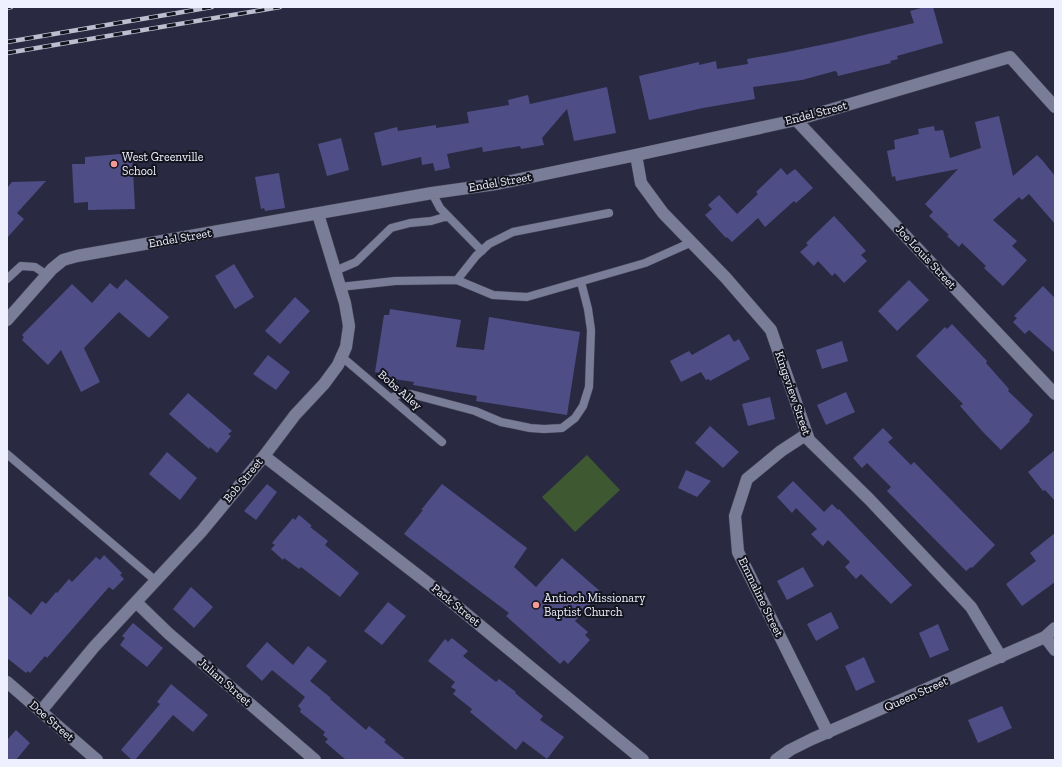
<svg xmlns="http://www.w3.org/2000/svg" width="1062" height="767" viewBox="0 0 1062 767" font-family="'Zilla Slab',serif">
  <style>
    .pitch { fill: #3e5832 }
    .building { fill: #4f4d85 }
    .lines { fill: none; stroke-linecap: round; stroke-linejoin: round }
    .service-casing { stroke: #434457; stroke-width: 9 }
    .minor-casing { stroke: #434457; stroke-width: 13 }
    .service { stroke: #7a7d97; stroke-width: 8 }
    .minor { stroke: #7a7d97; stroke-width: 12 }
    .rail-casing { stroke: #bcbdce; stroke-width: 4.5 }
    .rail { stroke: #14141e; stroke-width: 3; stroke-dasharray: 9; stroke-linecap: butt }
    .poi-dot { fill: #f59b97; stroke: #14141e; stroke-width: 1.5 }
    .labels { text-anchor: middle; stroke-width: 4; stroke-linejoin: round; paint-order: stroke }
    .street-label { font-size: 12px; fill: #eff0ff; stroke: #14141e }
    .poi-label { font-size: 12px; fill: #eff0ff; stroke: #14141e; text-anchor: start }
  </style>
  <rect width="100%" height="100%" fill="#292a41"/>
  <!-- pitch -->
  <path class="pitch" d="M 587,455 L 620,490 L 575,532 L 542,497 Z"/>
  <!-- building -->
  <path class="building" d="M 925,7 L 933,7 L 943,43 L 897,56 L 898,59 L 890,61 L 891,63 L 838,76 L 837,72 L 835,71 L 802,80 L 753,87 L 755,99 L 703,108 L 649,120 L 639,76 L 699,62 L 699,65 L 716,61 L 717,69 L 748,64 L 747,59 L 787,52 L 835,42 L 914,23 L 910,11 Z
    M 607,87 L 616,133 L 574,141 L 567,109 L 542,138 L 544,145 L 521,149 L 520,146 L 483,152 L 482,147 L 447,154 L 450,168 L 435,171 L 433,163 L 422,165 L 421,157 L 382,166 L 374,133 L 397,127 L 398,131 L 436,125 L 436,128 L 469,123 L 467,112 L 509,105 L 508,100 L 528,95 L 530,104 Z
    M 999,116 L 1013,176 L 1037,155 L 1043,161 L 1055,176 L 1055,224 L 1029,194 L 1022,200 L 1019,197 L 993,220 L 1017,241 L 1012,246 L 1027,260 L 1003,286 L 984,268 L 986,266 L 962,243 L 959,247 L 947,236 L 949,235 L 929,216 L 933,212 L 925,204 L 958,169 L 896,181 L 895,176 L 892,177 L 887,151 L 895,149 L 894,140 L 919,134 L 918,129 L 934,126 L 935,131 L 943,130 L 950,158 L 981,148 L 975,122 Z
    M 341,138 L 349,170 L 327,176 L 318,144 Z
    M 132,153 L 135,209 L 88,210 L 88,202 L 74,203 L 72,164 L 85,164 L 85,157 Z
    M 781,168 L 787,175 L 795,169 L 813,188 L 796,203 L 794,201 L 765,227 L 758,218 L 732,242 L 727,237 L 726,238 L 705,215 L 712,209 L 708,205 L 719,195 L 737,214 L 758,194 L 756,192 Z
    M 279,173 L 285,208 L 265,211 L 264,208 L 261,209 L 255,177 Z
    M 46,181 L 17,213 L 24,219 L 7,238 L 7,188 L 12,182 Z
    M 834,216 L 866,251 L 861,255 L 867,261 L 844,283 L 835,273 L 832,276 L 818,261 L 814,266 L 800,252 L 808,245 L 806,243 Z
    M 234,264 L 254,297 L 235,309 L 215,276 Z
    M 126,279 L 169,317 L 149,338 L 119,312 L 84,348 L 100,382 L 81,392 L 61,350 L 48,365 L 22,340 L 24,337 L 22,335 L 72,284 L 92,303 L 110,283 L 117,289 Z
    M 909,280 L 929,300 L 897,331 L 878,311 Z
    M 1043,286 L 1055,298 L 1055,353 L 1029,330 L 1025,334 L 1013,322 L 1017,318 L 1014,316 Z
    M 295,297 L 310,311 L 280,344 L 265,331 Z
    M 390,309 L 461,320 L 456,347 L 484,350 L 489,317 L 580,332 L 567,415 L 476,401 L 477,396 L 413,385 L 414,382 L 380,377 L 380,373 L 375,372 L 384,315 L 389,315 Z
    M 952,324 L 987,361 L 986,363 L 1009,389 L 1008,391 L 1033,415 L 1029,420 L 1030,421 L 1001,450 L 983,432 L 960,406 L 963,404 L 916,356 L 945,327 L 947,329 Z
    M 729,334 L 734,342 L 739,339 L 750,359 L 710,381 L 709,379 L 706,380 L 701,372 L 681,382 L 670,361 L 689,351 L 692,355 Z
    M 842,341 L 848,361 L 822,369 L 816,350 Z
    M 268,355 L 290,372 L 276,390 L 253,374 Z
    M 846,392 L 855,412 L 826,425 L 817,405 Z
    M 188,393 L 232,431 L 228,434 L 231,436 L 217,453 L 210,447 L 209,449 L 169,414 Z
    M 770,397 L 775,419 L 748,426 L 742,404 Z
    M 710,426 L 739,452 L 723,468 L 695,443 Z
    M 883,428 L 893,438 L 888,442 L 911,465 L 914,462 L 995,545 L 972,568 L 971,567 L 966,571 L 887,491 L 891,487 L 867,463 L 862,468 L 853,458 Z
    M 1055,450 L 1055,501 L 1045,490 L 1043,491 L 1028,472 Z
    M 167,452 L 197,478 L 180,500 L 149,474 Z
    M 686,470 L 711,481 L 697,497 L 678,488 Z
    M 793,481 L 824,512 L 832,504 L 838,510 L 839,509 L 912,585 L 891,604 L 861,574 L 856,579 L 845,567 L 850,562 L 828,540 L 823,546 L 811,534 L 817,529 L 796,508 L 792,513 L 777,497 Z
    M 267,484 L 277,492 L 256,520 L 244,511 Z
    M 442,484 L 527,548 L 514,567 L 536,587 L 562,558 L 601,592 L 575,621 L 588,632 L 585,635 L 590,640 L 568,664 L 564,660 L 560,664 L 506,616 L 509,613 L 404,534 L 423,510 L 421,510 Z
    M 299,515 L 312,526 L 310,527 L 328,541 L 325,545 L 359,573 L 340,597 L 301,567 L 299,569 L 284,558 L 283,560 L 271,549 L 275,545 L 272,543 L 293,518 L 295,520 Z
    M 1055,533 L 1055,582 L 1022,606 L 1006,584 L 1036,561 L 1030,553 Z
    M 104,555 L 122,573 L 120,575 L 124,579 L 113,590 L 109,587 L 47,658 L 45,656 L 30,673 L 28,671 L 26,673 L 7,658 L 7,595 L 31,615 L 42,601 L 46,604 L 56,592 L 57,593 L 69,579 L 72,582 L 96,557 L 100,560 Z
    M 803,567 L 814,586 L 787,600 L 777,581 Z
    M 191,587 L 213,607 L 194,628 L 173,609 Z
    M 388,602 L 406,616 L 382,645 L 364,631 Z
    M 831,612 L 839,628 L 816,641 L 807,624 Z
    M 133,623 L 163,648 L 147,667 L 120,645 L 125,638 L 122,636 Z
    M 938,624 L 949,650 L 930,658 L 919,633 Z
    M 452,638 L 468,651 L 463,656 L 496,682 L 499,679 L 516,692 L 515,693 L 543,716 L 540,720 L 564,737 L 547,759 L 523,741 L 516,750 L 470,712 L 472,709 L 453,694 L 456,690 L 451,687 L 455,682 L 428,661 L 445,639 L 448,642 Z
    M 267,642 L 293,665 L 308,646 L 327,661 L 310,681 L 331,698 L 330,699 L 366,730 L 369,726 L 386,740 L 384,742 L 406,760 L 346,760 L 325,742 L 328,739 L 323,735 L 325,732 L 300,712 L 301,709 L 298,706 L 305,697 L 272,670 L 262,681 L 246,666 Z
    M 864,657 L 875,682 L 856,691 L 845,666 Z
    M 171,684 L 208,715 L 193,732 L 173,715 L 135,760 L 132,760 L 121,750 L 160,704 L 157,702 Z
    M 1002,706 L 1012,728 L 978,743 L 968,720 Z
    M 16,730 L 30,743 L 16,760 L 7,760 L 7,740 Z"/>
  <g class="lines">
    <defs>
      <path id="service" d="M 432,193 L 440,208 L 482,251
        M 335,271 L 356,262 L 391,228 L 410,223 L 431,221 L 448,216
        M 7,279 L 21,266 L 35,267 L 47,275
        M 457,280 L 476,256 L 489,244 L 513,232 L 609,213
        M 340,287 L 395,281 L 457,280 L 493,295 L 527,297 L 645,263 L 692,242
        M 342,357 L 442,442
        M 390,398 L 401,394 L 411,394 L 475,411 L 501,422 L 530,428 L 544,429 L 562,428 L 575,418 L 583,406 L 589,387 L 591,330 L 588,309 L 581,282
        M 7,454 L 156,581"/>
      <path id="minor" d="M 796,120 L 1055,394
        M 636,155 L 641,183 L 663,213 L 726,278 L 771,330 L 809,440 L 870,500 L 971,607 L 1001,657
        M 7,320 L 52,269 L 63,260 L 77,256 L 432,193 L 496,184 L 636,155 L 796,120 L 1010,57 L 1055,107
        M 807,434 L 781,451 L 747,479 L 735,516 L 738,552 L 828,733
        M 264,456 L 442,594 L 643,760
        M 136,602 L 168,633 L 315,760
        M 1045,637 L 1055,650
        M 7,682 L 97,760
        M 41,711 L 94,647 L 201,532 L 264,456 L 295,415 L 324,384 L 338,365 L 346,347 L 349,326 L 345,303 L 318,214
        M 776,760 L 790,750 L 812,739 L 1045,637 L 1055,628"/>
    </defs>
    <!-- service casing -->
    <use href="#service" class="service-casing"/>
    <!-- minor casing -->
    <use href="#minor" class="minor-casing"/>
    <!-- service -->
    <use href="#service" class="service"/>
    <!-- minor -->
    <use href="#minor" class="minor"/>
    <defs>
      <path id="rail" d="M 7,8 L 11,7
        M 7,42 L 212,7
        M 7,53 L 280,7"/>
    </defs>
    <!-- rail casing -->
    <use href="#rail" class="rail-casing"/>
    <!-- rail -->
    <use href="#rail" class="rail"/>
  </g>
  <!-- markers -->
  <g class="poi-dot">
    <circle cx="114" cy="164" r="4"/>
    <circle cx="536" cy="605" r="4"/>
  </g>
  <g class="labels">
    <!-- street labels -->
    <g class="street-label">
      <text transform="translate(816 113) rotate(-15)" y="4">Endel Street</text>
      <text transform="translate(500 182) rotate(-10)" y="4">Endel Street</text>
      <text transform="translate(180 238) rotate(-10)" y="4">Endel Street</text>
      <text transform="translate(926 257) rotate(47)" y="4">Joe Louis Street</text>
      <text transform="translate(400 390) rotate(41)" y="4">Bobs Alley</text>
      <text transform="translate(793 393) rotate(71)" y="4">Kingsview Street</text>
      <text transform="translate(243 480) rotate(-50)" y="4">Bob Street</text>
      <text transform="translate(761 597) rotate(64)" y="4">Emmaline Street</text>
      <text transform="translate(456 605) rotate(39)" y="4">Pack Street</text>
      <text transform="translate(225 682) rotate(41)" y="4">Julian Street</text>
      <text transform="translate(916 694) rotate(-24)" y="4">Queen Street</text>
      <text transform="translate(52 721) rotate(41)" y="4">Doe Street</text>
    </g>
    <!-- poi labels -->
    <g class="poi-label">
      <text x="122" y="161">West Greenville<tspan x="122" dy="14">School</tspan></text>
      <text x="544" y="602">Antioch Missionary<tspan x="544" dy="14">Baptist Church</tspan></text>
    </g>
  </g>
  <!-- border -->
  <rect width="1062" height="767" fill="none" stroke="#eff0ff" stroke-width="16"/>
</svg>
